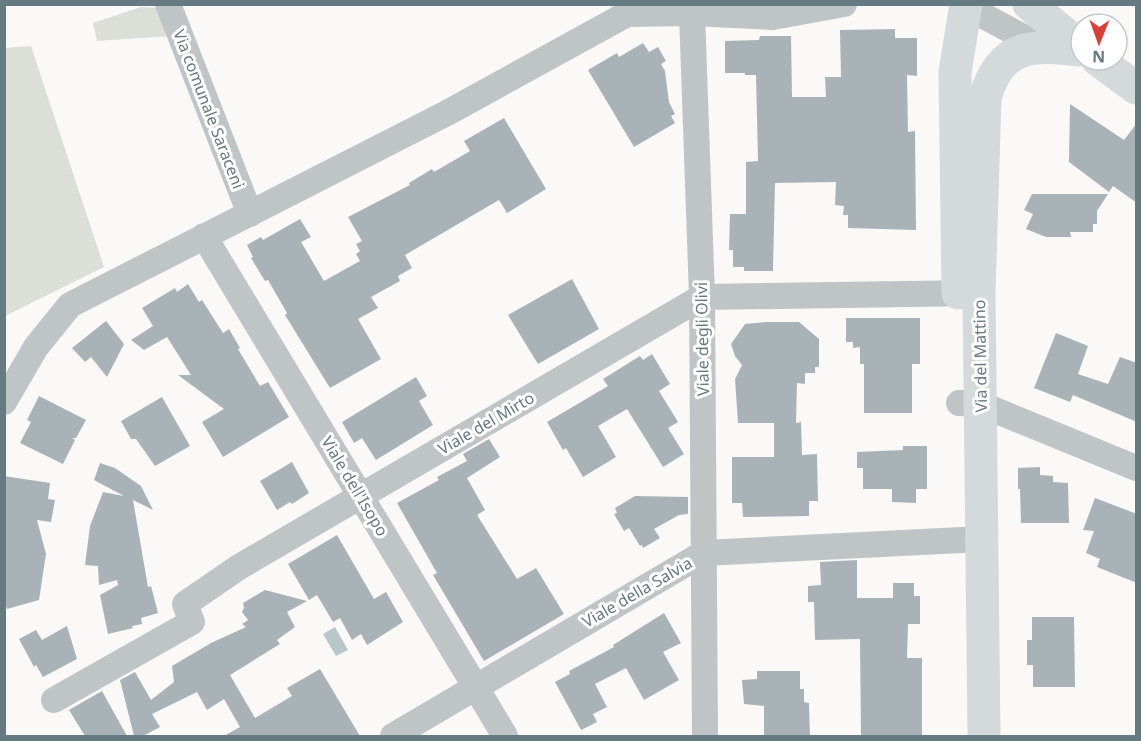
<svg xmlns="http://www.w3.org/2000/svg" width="1141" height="741" viewBox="0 0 1141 741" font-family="'Noto Sans',sans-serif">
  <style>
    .green { fill: #dbdfd7 }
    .water { fill: #b8c7c9 }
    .building { fill: #a9b3b7 }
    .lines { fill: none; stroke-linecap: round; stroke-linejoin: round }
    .minor { stroke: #bfc5c7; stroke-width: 26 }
    .secondary { stroke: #d4d9dc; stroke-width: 33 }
    .labels { text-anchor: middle; stroke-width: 6; stroke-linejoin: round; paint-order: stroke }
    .street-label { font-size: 16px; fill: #667a81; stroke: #fff }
  </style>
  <rect width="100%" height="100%" fill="#faf9f8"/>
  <!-- green -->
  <path class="green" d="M 141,7 L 161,8 L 172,36 L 97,41 L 93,23 Z
    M 31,46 L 104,267 L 5,316 L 5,48 Z"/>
  <!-- water -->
  <path class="water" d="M 335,627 L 348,650 L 336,656 L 323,634 Z"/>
  <!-- building -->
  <path class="building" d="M 895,29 L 895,38 L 917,38 L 917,76 L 907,75 L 908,132 L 915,131 L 916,230 L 848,228 L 848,215 L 843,215 L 844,206 L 835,205 L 836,182 L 775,183 L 773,271 L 744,271 L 744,267 L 733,267 L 733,250 L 729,250 L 730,214 L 746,214 L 746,162 L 758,161 L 756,75 L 745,75 L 745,73 L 725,73 L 725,41 L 759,40 L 760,36 L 791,36 L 792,97 L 826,97 L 825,77 L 841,77 L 840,30 Z
    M 643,43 L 649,52 L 658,47 L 666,61 L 661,64 L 665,71 L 669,102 L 675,114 L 671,116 L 675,123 L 634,147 L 588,70 L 617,53 L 619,57 Z
    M 1070,104 L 1124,140 L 1137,123 L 1137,203 L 1113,186 L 1109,192 L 1069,162 Z
    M 504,118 L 546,189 L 507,213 L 499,200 L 405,255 L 412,268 L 398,276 L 400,281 L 371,297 L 378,308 L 358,319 L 381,359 L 330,388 L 285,315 L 287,313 L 268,280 L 265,281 L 251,258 L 253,257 L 247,245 L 261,237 L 263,240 L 300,219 L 311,237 L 301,242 L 324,281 L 360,261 L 356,254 L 360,251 L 356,244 L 362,241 L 348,217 L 410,185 L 409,183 L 432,169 L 434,172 L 470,151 L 464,141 Z
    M 1032,194 L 1108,194 L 1097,211 L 1097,224 L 1093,224 L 1093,232 L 1070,232 L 1071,237 L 1046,237 L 1026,229 L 1033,214 L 1024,210 Z
    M 572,279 L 599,329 L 538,364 L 508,315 Z
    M 188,284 L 199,302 L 202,300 L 223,333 L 229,329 L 240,348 L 238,349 L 260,386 L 268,382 L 289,417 L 223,457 L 202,422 L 224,409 L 178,375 L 191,375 L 167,337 L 144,350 L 131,340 L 153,326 L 142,308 L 175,288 L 177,292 Z
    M 846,318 L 920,318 L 920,364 L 912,364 L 912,413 L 864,413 L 864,364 L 860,364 L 860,347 L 853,348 L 853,342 L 846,342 Z
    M 106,321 L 124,344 L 107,377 L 91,357 L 85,362 L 72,348 Z
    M 766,322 L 799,322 L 819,339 L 819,367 L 815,367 L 815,373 L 805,373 L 805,384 L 797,383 L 796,423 L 801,422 L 802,455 L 817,454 L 818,501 L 809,501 L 809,516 L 743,517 L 742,503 L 732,503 L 732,457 L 774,457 L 774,423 L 738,423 L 735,379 L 742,365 L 735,356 L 731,344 L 745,324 Z
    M 1056,333 L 1088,346 L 1078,374 L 1108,384 L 1120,357 L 1137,363 L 1137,422 L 1073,395 L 1070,402 L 1034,388 Z
    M 652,354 L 670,384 L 659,391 L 678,422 L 668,428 L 684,454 L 663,467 L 627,409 L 598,426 L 616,457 L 583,477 L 566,448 L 563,450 L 547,422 L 608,386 L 603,379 L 640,356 L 643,360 Z
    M 416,377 L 427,396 L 419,401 L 433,425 L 376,460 L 362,438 L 354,443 L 342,422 Z
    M 39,396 L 86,420 L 76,438 L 72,438 L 75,440 L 63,464 L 20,443 L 31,422 L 27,420 Z
    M 162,397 L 190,446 L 155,466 L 136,439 L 131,439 L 121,421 Z
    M 489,439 L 500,457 L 467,478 L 485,510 L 477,515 L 517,579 L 536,568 L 564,614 L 484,661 L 433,575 L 437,573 L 397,503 L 439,480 L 437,477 L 467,461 L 463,454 Z
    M 903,446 L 927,446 L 927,489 L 916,489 L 916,503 L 892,502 L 892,489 L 863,489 L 863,468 L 857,468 L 857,452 L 903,450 Z
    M 292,462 L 309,493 L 292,504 L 290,502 L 277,510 L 260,481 Z
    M 100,463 L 115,468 L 141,486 L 153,510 L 133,500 L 148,587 L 151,586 L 158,613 L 141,618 L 142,624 L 132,626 L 133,628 L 108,634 L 100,595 L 118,585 L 117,580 L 99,585 L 98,566 L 85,565 L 90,526 L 103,492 L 124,496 L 94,480 Z
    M 1040,467 L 1040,475 L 1053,476 L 1053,482 L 1068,483 L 1069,523 L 1021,523 L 1020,489 L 1018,489 L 1018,468 Z
    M 4,476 L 50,483 L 48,499 L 55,500 L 51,522 L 37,520 L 46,554 L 39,600 L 7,609 L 4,599 Z
    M 635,496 L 688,497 L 688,514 L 679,515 L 654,529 L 660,538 L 643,548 L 642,545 L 640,546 L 629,528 L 624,531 L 614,514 L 617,513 L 615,508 Z
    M 1095,498 L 1137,514 L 1137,583 L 1097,567 L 1100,559 L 1086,553 L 1094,531 L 1083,530 Z
    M 337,535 L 374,599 L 386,592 L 403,622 L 367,645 L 361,634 L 352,640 L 340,618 L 333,622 L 317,595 L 309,600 L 288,564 Z
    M 857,560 L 857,598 L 893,598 L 893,583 L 914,583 L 914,596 L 920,596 L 920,624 L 908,624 L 907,658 L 922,658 L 922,736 L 861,736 L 860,639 L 815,640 L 814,602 L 808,602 L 808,586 L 821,585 L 820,562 Z
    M 265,590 L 307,601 L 287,612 L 295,627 L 277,640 L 280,644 L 230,675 L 255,718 L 292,696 L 287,688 L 320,669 L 360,736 L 224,736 L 240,727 L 224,699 L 207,710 L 197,692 L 152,714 L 160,727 L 143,736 L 134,736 L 120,680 L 135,672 L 151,700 L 174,682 L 172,666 L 211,643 L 246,627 L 242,624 L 248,620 L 242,612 L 244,608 L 243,603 Z
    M 664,613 L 681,643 L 663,652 L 679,680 L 644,700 L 626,668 L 595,684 L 607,707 L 593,714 L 597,722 L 581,730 L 555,682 L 570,674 L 569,671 L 614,647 L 613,645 Z
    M 1032,617 L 1074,617 L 1075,687 L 1033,687 L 1033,665 L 1027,665 L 1027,640 L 1032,640 Z
    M 67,626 L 77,659 L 43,677 L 36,665 L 34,667 L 19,639 L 36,630 L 42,640 Z
    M 757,671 L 800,671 L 800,689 L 804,689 L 804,702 L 809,703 L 810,736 L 764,736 L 764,706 L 744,704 L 742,680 L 757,679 Z
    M 102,691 L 127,736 L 85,736 L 69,710 Z"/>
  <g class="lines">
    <!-- minor -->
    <path class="minor" d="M 168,4 L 250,214
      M 965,6 L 1044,48
      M 692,13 L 702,297 L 705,736
      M 204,236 L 505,736
      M 4,402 L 36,347 L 70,305 L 447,113 L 627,14 L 692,13 L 773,17 L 844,4
      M 959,403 L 980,404 L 1136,468
      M 54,700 L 192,622 L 185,604 L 239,567 L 702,297 L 976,293
      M 393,736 L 704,553 L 982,539"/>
    <!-- secondary -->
    <path class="secondary" d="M 1029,4 L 1081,47
      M 1098,60 L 1136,88
      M 958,293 L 955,72 L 966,4
      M 984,736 L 979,293 L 985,98 C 1000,44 1032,44 1081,50"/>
  </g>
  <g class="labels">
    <!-- street labels -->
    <g class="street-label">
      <text transform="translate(209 109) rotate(69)" y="6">Via comunale Saraceni</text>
      <text transform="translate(702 339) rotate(-91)" y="6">Viale degli Olivi</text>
      <text transform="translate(980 356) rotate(-91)" y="6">Via del Mattino</text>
      <text transform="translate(486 423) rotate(-30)" y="6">Viale del Mirto</text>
      <text transform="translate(355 486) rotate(59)" y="6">Viale dell'Isopo</text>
      <text transform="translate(637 592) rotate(-30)" y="6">Viale della Salvia</text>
    </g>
  </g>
  <!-- border -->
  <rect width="1141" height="741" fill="none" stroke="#667a81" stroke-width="12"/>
  <!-- north arrow -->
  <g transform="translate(1099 42) rotate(181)"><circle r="28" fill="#ffffff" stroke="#c2cacd" stroke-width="1.5"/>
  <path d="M0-4.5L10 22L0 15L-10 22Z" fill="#db3d37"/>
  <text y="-9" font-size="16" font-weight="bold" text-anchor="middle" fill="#667a81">N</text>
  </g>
</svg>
